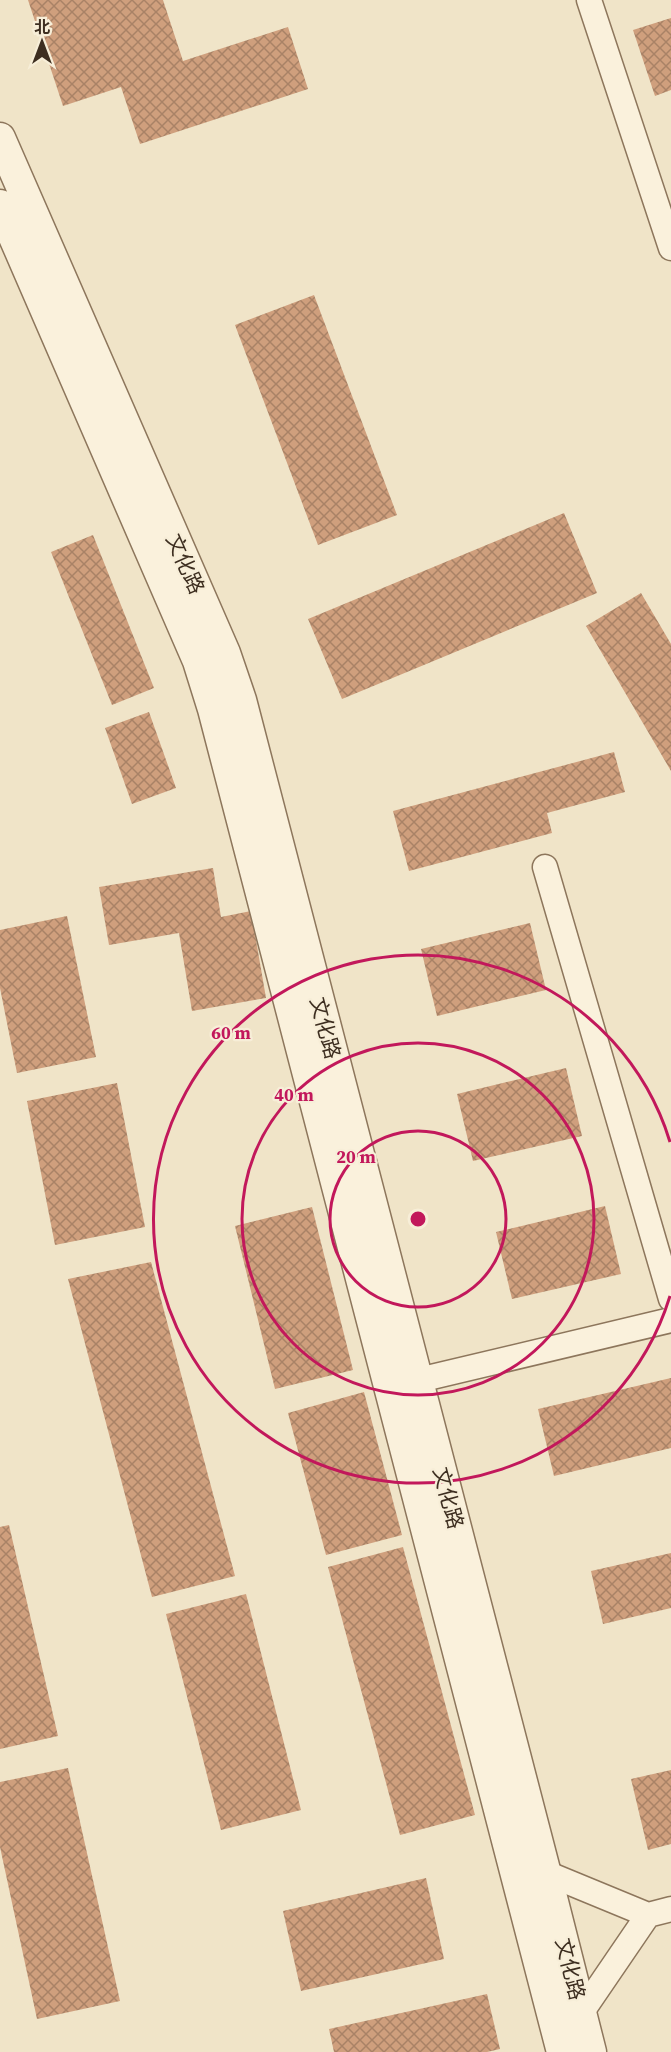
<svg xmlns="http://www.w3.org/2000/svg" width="671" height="2052" viewBox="0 0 671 2052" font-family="'Source Serif 4','Noto Sans SC',serif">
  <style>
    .building { fill: url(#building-cross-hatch) }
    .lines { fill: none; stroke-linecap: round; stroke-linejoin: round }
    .minor-casing { stroke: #8d765c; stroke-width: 27 }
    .tertiary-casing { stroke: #8d765c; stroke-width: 33 }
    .minor { stroke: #faf1dc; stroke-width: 24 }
    .tertiary { stroke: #faf1dc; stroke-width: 30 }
    .ring { fill: none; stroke: #c2185b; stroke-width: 3 }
    .labels { text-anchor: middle; stroke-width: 4.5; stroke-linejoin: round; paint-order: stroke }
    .street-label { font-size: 21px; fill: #3d2e20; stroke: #f7eed8 }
    .centre { fill: #c2185b; stroke: #f7eed8; stroke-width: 3 }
    .ring-label { font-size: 18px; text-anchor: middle; font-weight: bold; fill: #c2185b; stroke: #f7eed8; stroke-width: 4.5; stroke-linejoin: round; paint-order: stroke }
  </style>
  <defs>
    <pattern id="building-cross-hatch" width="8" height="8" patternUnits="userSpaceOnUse" patternTransform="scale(1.5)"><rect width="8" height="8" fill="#cf9f7d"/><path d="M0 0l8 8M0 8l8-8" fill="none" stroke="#a98266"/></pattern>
  </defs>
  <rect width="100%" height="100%" fill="#f0e4c8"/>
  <!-- building -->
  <path class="building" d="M 28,0 L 163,0 L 183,61 L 288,27 L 308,89 L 140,144 L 121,87 L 63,106 Z
    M 671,18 L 671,90 L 655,96 L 633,30 Z
    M 314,295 L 397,515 L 318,545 L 235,325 Z
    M 564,513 L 597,593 L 342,699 L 308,619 Z
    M 93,535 L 154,688 L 112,705 L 51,552 Z
    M 641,593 L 671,644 L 671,771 L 586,626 Z
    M 149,712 L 176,788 L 132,804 L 105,728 Z
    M 614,752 L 625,792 L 547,813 L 552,833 L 409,871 L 393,811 Z
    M 213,868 L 221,917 L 251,911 L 266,998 L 192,1011 L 179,933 L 109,945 L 99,887 Z
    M 67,916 L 96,1057 L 17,1073 L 0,988 L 0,930 Z
    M 530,923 L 546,990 L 437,1016 L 421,949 Z
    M 566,1068 L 582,1136 L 473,1161 L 457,1094 Z
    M 117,1083 L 145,1227 L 55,1245 L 27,1101 Z
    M 605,1206 L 621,1274 L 512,1299 L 496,1232 Z
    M 312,1207 L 353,1370 L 275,1389 L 235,1226 Z
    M 151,1262 L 235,1576 L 152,1597 L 68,1279 Z
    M 671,1378 L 671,1448 L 554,1476 L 538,1409 Z
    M 364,1392 L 402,1535 L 326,1555 L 288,1413 Z
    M 9,1525 L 58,1736 L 0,1749 L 0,1527 Z
    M 403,1547 L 475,1815 L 400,1835 L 328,1567 Z
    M 671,1553 L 671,1608 L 603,1624 L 591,1571 Z
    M 246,1594 L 301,1810 L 221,1830 L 166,1614 Z
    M 68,1768 L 120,2001 L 37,2019 L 0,1847 L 0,1782 Z
    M 671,1770 L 671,1844 L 648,1850 L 631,1779 Z
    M 426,1878 L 444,1959 L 301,1991 L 283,1911 Z
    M 487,1994 L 500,2049 L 487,2052 L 334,2052 L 329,2029 Z"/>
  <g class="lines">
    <defs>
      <path id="minor" d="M 589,0 L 671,248
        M 545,867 L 671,1299
        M 402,1384 L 671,1320
        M 534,1868 L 648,1915 L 671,1909
        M 575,2022 L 648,1915"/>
      <path id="tertiary" d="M 0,138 L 225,653 L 241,700 L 546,1874 L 591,2052
        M 0,205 L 198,661 L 213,709 L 562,2052"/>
    </defs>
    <!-- minor casing -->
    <use href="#minor" class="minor-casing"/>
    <!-- tertiary casing -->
    <use href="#tertiary" class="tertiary-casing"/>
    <!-- minor -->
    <use href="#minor" class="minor"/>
    <!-- tertiary -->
    <use href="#tertiary" class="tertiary"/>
  </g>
  <!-- distance rings -->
  <g class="ring">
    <circle cx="418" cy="1219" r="88"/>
    <circle cx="418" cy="1219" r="176"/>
    <path d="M670 1296A264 264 0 1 1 670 1142"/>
  </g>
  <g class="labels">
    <!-- street labels -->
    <g class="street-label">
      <text transform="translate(185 564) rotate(66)" y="7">文化路</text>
      <text transform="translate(325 1028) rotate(75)" y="7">文化路</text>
      <text transform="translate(448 1498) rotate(75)" y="7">文化路</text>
      <text transform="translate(570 1969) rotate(76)" y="7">文化路</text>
    </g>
  </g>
  <circle cx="418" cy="1219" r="9" class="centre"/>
  <g class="ring-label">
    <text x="231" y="1039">60 m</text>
    <text x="294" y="1101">40 m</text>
    <text x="356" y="1163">20 m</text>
  </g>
  <!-- north arrow -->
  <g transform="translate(42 42)" stroke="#f7eed8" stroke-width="4.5" paint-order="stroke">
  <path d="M0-4.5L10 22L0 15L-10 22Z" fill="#3d2e20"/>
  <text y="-9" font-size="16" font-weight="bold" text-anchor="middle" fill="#3d2e20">北</text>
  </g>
</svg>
